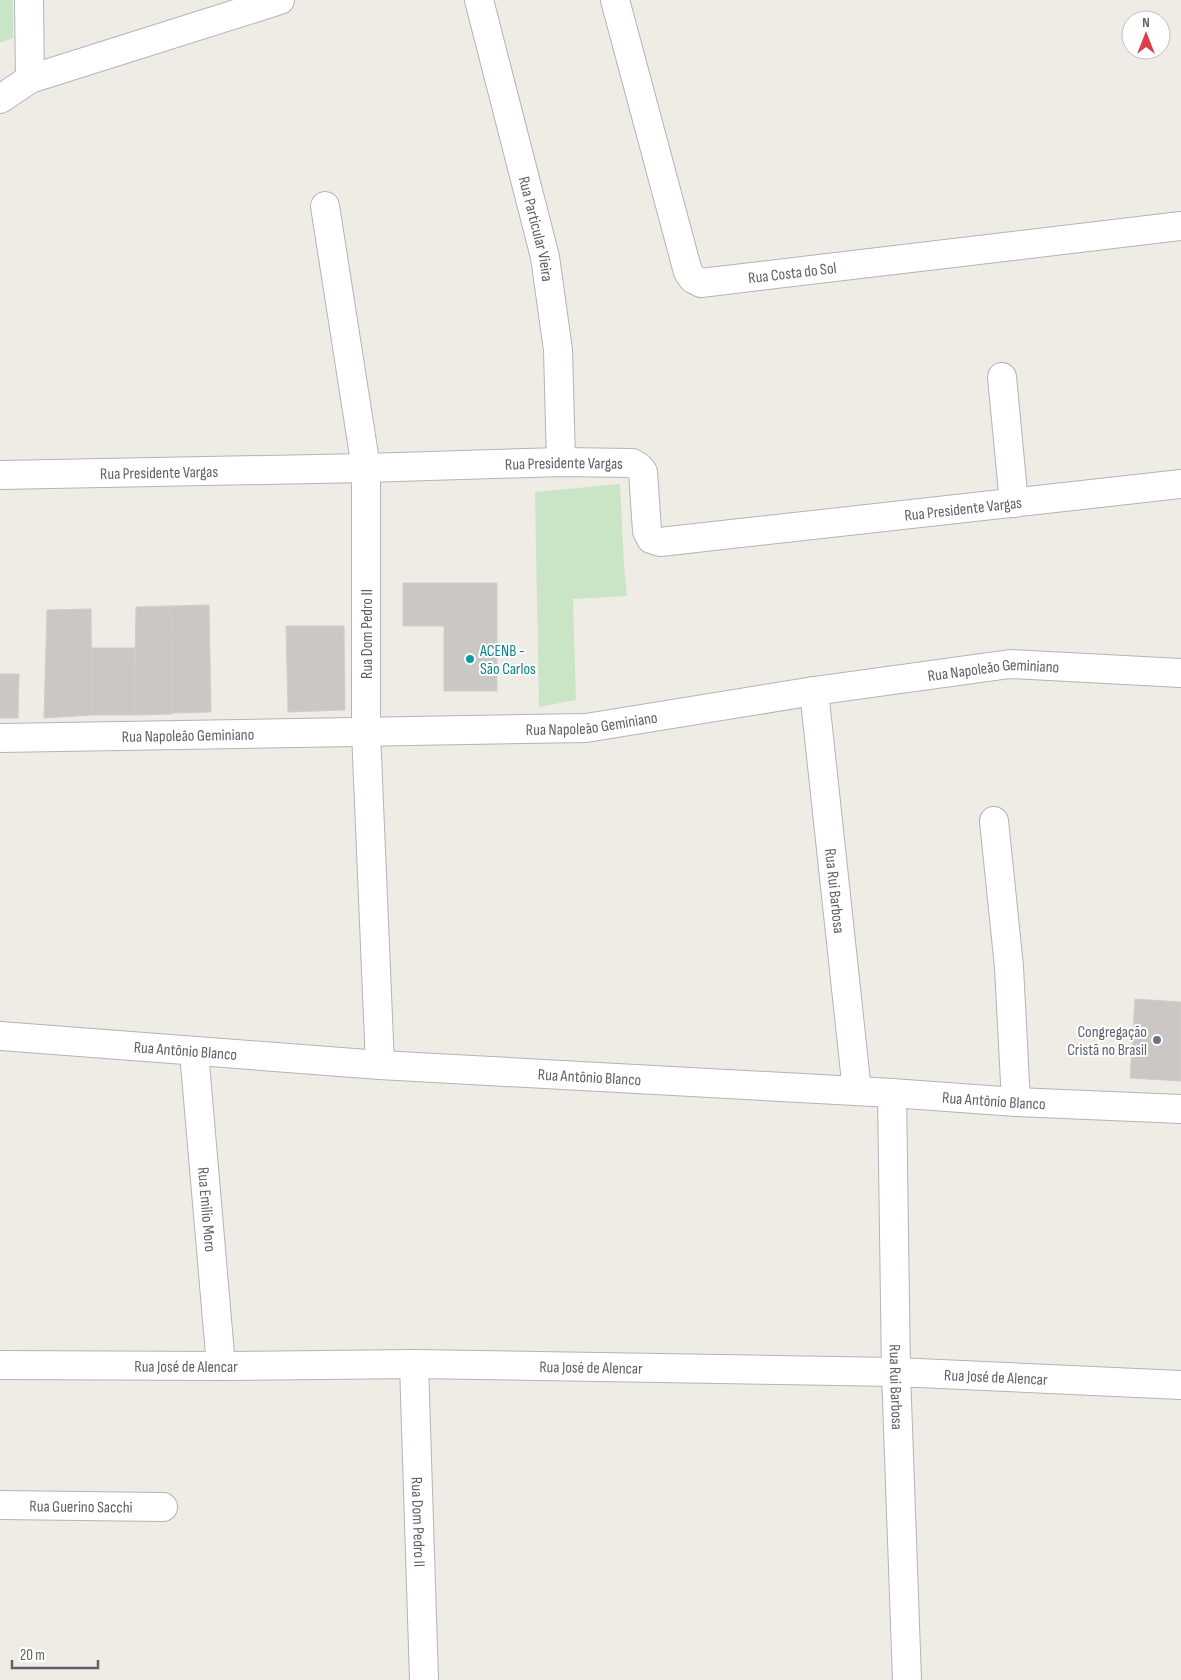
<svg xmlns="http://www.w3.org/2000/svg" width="1181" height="1680" viewBox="0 0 1181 1680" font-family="'Sofia Sans Condensed',sans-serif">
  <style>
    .green { fill: #cae5c5 }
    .building { fill: #cbc7c4; stroke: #d3cdc5 }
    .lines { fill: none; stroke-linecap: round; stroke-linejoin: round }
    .minor-casing { stroke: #b1b4b8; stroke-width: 30 }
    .minor { stroke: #fff; stroke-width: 28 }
    .culture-dot { fill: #0f9aa8; stroke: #fff; stroke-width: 2 }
    .worship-dot { fill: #6b7280; stroke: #fff; stroke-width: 2 }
    .labels { text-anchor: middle; stroke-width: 4; stroke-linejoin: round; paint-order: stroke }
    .street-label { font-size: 16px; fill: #5e6266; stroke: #fff }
    .culture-label { font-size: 16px; fill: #0d838f; stroke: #fff; text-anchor: start }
    .worship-label { font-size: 16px; fill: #5b616d; stroke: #fff; text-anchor: end }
  </style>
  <rect width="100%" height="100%" fill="#efece6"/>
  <!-- green -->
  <path class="green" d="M 0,0 L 13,0 L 13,38 L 0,43 Z
    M 620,484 L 624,565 L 627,596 L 573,599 L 576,700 L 539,707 L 535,492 Z"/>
  <!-- building -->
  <path class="building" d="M 403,583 L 497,583 L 497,691 L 444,691 L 444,626 L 403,626 Z
    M 209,605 L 211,712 L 173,713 L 170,606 Z
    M 170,606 L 173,714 L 134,715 L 136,607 Z
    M 91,609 L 92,715 L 44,718 L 47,610 Z
    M 286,626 L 344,626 L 345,710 L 288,712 Z
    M 91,648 L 135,648 L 134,715 L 92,715 Z
    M 0,674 L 19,674 L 18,718 L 0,718 Z
    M 1135,999 L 1181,1002 L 1181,1081 L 1130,1078 Z"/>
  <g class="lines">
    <defs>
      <g id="minor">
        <path d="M 29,0 L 30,79"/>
        <path id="s1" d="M 479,0 L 545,257 L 558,350 L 561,462"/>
        <path id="s2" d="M 615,0 L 688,272 L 693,279 L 701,283 L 1181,226"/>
        <path d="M 0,99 L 30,79 L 280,0"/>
        <path d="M 325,206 L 366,468 L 366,732 L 380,1065"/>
        <path d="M 1002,377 L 1014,503"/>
        <path id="s3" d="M 0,475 L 366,468 L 561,462 L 632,463 L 639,467 L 643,472 L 647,531 L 651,539 L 660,542 L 1181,484"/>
        <path id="s4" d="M 814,691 L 857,1091"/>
        <path id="s5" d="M 0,738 L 586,728 L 814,691 L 1010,664 L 1181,673"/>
        <path d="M 994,821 L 1009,967 L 1016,1102"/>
        <path id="s6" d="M 0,1036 L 380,1065 L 892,1093 L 1016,1102 L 1181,1109"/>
        <path id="s7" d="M 194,1052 L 221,1366"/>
        <path id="s8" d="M 892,1093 L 896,1372 L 907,1680"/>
        <path id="s9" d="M 414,1364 L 424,1680"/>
        <path id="s10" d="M 0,1365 L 221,1366 L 414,1364 L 896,1372 L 1181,1385"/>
        <path id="s11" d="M 0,1505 L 163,1507"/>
      </g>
    </defs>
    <!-- minor casing -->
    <use href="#minor" class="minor-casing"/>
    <!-- minor -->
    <use href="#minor" class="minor"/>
  </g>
  <!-- markers -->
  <circle class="culture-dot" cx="470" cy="659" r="5"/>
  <circle class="worship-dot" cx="1157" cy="1040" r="5"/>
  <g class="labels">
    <!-- street labels -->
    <g class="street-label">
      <text dy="6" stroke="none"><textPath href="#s1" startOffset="236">Rua Particular Vieira</textPath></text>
      <text dy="6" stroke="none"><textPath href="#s2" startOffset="391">Rua Costa do Sol</textPath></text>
      <text dy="6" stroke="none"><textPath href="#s3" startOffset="564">Rua Presidente Vargas</textPath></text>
      <text dy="6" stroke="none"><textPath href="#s3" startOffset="159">Rua Presidente Vargas</textPath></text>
      <text dy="6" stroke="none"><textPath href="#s3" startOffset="1029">Rua Presidente Vargas</textPath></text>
      <text transform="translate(366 634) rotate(-90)" y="6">Rua Dom Pedro II</text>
      <text dy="6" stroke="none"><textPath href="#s5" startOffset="998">Rua Napoleão Geminiano</textPath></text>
      <text dy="6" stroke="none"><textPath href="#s5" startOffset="592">Rua Napoleão Geminiano</textPath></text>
      <text dy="6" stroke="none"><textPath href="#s5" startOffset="188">Rua Napoleão Geminiano</textPath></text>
      <text dy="6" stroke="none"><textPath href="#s4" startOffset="201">Rua Rui Barbosa</textPath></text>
      <text dy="6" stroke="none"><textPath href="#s6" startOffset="186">Rua Antônio Blanco</textPath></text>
      <text dy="6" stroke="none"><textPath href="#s6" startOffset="591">Rua Antônio Blanco</textPath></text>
      <text dy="6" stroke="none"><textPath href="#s6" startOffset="996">Rua Antônio Blanco</textPath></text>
      <text dy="6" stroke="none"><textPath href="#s7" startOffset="158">Rua Emilio Moro</textPath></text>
      <text dy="6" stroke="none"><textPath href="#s10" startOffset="186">Rua José de Alencar</textPath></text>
      <text dy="6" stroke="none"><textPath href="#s10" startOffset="591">Rua José de Alencar</textPath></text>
      <text dy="6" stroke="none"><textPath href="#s10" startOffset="996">Rua José de Alencar</textPath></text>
      <text dy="6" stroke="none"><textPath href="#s8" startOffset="294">Rua Rui Barbosa</textPath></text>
      <text dy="6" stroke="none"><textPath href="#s11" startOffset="81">Rua Guerino Sacchi</textPath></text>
      <text dy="6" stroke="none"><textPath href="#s9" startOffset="158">Rua Dom Pedro II</textPath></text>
    </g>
    <!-- culture labels -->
    <g class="culture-label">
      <text x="480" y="656">ACENB -<tspan x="480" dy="18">São Carlos</tspan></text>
    </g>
    <!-- worship labels -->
    <g class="worship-label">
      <text x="1147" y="1037">Congregação<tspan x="1147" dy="18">Cristã no Brasil</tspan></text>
    </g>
  </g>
  <!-- north arrow -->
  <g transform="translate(1146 35)"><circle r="24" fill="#ffffff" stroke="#bfc0c2"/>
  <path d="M0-4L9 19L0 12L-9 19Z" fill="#dd3e4a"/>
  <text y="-8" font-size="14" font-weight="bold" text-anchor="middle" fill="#5e6266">N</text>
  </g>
  <!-- scale -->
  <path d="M12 1660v8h86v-8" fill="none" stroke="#5e6266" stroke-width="2.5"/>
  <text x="20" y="1660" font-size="15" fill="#5e6266" stroke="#ffffff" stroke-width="4" paint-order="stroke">20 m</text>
</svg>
